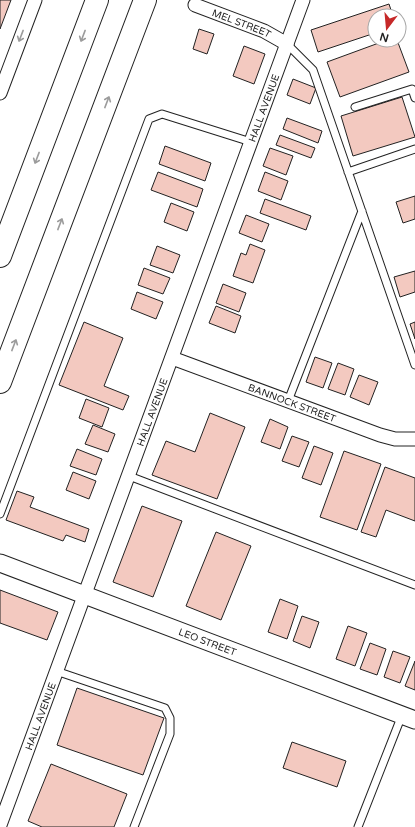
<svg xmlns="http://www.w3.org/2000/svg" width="415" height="827" viewBox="0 0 415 827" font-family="'Varela Round',sans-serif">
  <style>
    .building { fill: #f3c9c0; stroke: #222 }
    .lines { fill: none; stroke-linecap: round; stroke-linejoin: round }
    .service-casing { stroke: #222; stroke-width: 9 }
    .minor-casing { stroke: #222; stroke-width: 15 }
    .tertiary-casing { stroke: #222; stroke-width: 19 }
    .motorway-casing { stroke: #222; stroke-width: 24 }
    .service { stroke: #fff; stroke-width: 7 }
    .minor { stroke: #fff; stroke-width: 13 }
    .tertiary { stroke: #fff; stroke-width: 17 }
    .motorway { stroke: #fff; stroke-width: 22 }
    .oneway { stroke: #9c9c9c }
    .labels { text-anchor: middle; stroke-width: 3; stroke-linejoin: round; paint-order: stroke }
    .street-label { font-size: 10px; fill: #222; stroke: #fff }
  </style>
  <rect width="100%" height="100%" fill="#fff"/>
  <!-- building -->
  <path class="building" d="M 0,0 L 11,0 L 0,29 Z
    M 389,4 L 393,16 L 375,16 L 375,33 L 318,52 L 311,30 Z
    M 199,29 L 214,34 L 207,54 L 193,49 Z
    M 387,40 L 397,40 L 409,72 L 340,97 L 327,62 Z
    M 244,46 L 265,54 L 254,84 L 233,76 Z
    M 293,79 L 316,88 L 310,104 L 287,95 Z
    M 402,97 L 415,137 L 353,156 L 341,116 Z
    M 287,118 L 322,131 L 318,143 L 283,129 Z
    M 280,135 L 315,148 L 311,158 L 276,145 Z
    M 165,146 L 211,163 L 205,181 L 159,164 Z
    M 270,148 L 293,156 L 286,175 L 263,166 Z
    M 158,172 L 203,189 L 197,207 L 151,190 Z
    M 265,172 L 288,181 L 281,200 L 258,191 Z
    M 415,196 L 415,219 L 403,223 L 396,202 Z
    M 265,199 L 311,216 L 306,230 L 260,213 Z
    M 171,203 L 194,212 L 187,231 L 164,222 Z
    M 246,215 L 269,224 L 262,242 L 239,233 Z
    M 250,244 L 265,250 L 253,283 L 233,276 L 241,253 L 246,255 Z
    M 157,246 L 180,255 L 173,273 L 150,265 Z
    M 144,268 L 170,278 L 163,294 L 138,285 Z
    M 415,271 L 415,292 L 400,297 L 394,277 Z
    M 223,284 L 246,293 L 239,312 L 216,303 Z
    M 137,292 L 163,302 L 156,319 L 131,309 Z
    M 216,306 L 241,316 L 235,333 L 209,323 Z
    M 84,322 L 123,338 L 104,386 L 129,396 L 123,410 L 59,385 Z
    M 415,322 L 415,339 L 410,324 Z
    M 315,357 L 332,363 L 323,388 L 306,382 Z
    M 338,363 L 354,369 L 345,395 L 328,389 Z
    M 359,375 L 378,382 L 369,405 L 350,397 Z
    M 86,399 L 109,408 L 102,427 L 79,418 Z
    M 210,413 L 245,427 L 217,499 L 152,475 L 166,441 L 195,452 Z
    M 270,419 L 288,427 L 280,449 L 261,442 Z
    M 93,425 L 115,434 L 108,452 L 85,444 Z
    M 292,436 L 309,442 L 299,467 L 282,461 Z
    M 314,446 L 333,453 L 321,485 L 302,478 Z
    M 77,449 L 102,459 L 96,475 L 70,466 Z
    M 344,451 L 381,464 L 357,530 L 320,517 Z
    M 385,467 L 415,478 L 415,521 L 386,510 L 376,537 L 361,532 Z
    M 73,472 L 96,481 L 89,499 L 66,490 Z
    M 17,491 L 34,497 L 30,507 L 89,529 L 85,542 L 66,535 L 63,541 L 6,520 Z
    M 142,506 L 182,521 L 153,597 L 113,582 Z
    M 216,532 L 251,546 L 221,620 L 186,606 Z
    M 0,590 L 58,612 L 47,640 L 0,623 Z
    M 280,599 L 298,606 L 287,639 L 268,632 Z
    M 302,616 L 319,622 L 310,648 L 293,641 Z
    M 348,626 L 367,633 L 355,666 L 336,659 Z
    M 370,643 L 386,649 L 377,675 L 360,669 Z
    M 393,651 L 410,657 L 400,683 L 384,677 Z
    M 415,661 L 415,690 L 405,686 Z
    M 77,688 L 164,718 L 143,775 L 57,745 Z
    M 292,742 L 346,761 L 337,787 L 283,768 Z
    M 51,764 L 127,794 L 114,827 L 42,827 L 28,821 Z"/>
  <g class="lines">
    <defs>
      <path id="service" d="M 287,44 L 313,70 L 415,365
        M 355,107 L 412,89 L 415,98
        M 348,172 L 415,149
        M 288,401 L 362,211
        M 129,476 L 415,585
        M 0,514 L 149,119 L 162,114 L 251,142
        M 56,671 L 165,708 L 170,718 L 170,734 L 134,827
        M 358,827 L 402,715"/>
      <g id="minor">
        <path id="s1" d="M 195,5 L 264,31 L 287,44"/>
        <path d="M 0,93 L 35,0"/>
        <path id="s2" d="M 172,358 L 380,435 L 395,439 L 415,439"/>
        <path id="s3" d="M 0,825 L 303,0"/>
      </g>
      <g id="tertiary">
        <path id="s4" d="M 0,563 L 415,720"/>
      </g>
      <path id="motorway" d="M 0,256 L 97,0
        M 0,382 L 145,0"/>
    </defs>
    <!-- service casing -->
    <use href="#service" class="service-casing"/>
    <!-- minor casing -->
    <use href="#minor" class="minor-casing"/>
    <!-- tertiary casing -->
    <use href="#tertiary" class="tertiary-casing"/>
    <!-- motorway casing -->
    <use href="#motorway" class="motorway-casing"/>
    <!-- service -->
    <use href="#service" class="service"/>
    <!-- minor -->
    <use href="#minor" class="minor"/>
    <!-- tertiary -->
    <use href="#tertiary" class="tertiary"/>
    <!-- motorway -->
    <use href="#motorway" class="motorway"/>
  </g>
  <!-- one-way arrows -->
  <defs><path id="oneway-shaft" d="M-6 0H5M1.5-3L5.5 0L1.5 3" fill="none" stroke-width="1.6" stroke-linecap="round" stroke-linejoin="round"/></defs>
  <g class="oneway">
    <use href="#oneway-shaft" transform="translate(21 36) rotate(111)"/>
    <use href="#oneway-shaft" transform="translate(83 36) rotate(111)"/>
    <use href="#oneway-shaft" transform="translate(107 102) rotate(-69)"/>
    <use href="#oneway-shaft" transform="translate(37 158) rotate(111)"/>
    <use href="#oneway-shaft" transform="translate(60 224) rotate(-69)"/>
    <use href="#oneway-shaft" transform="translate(14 345) rotate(-69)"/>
  </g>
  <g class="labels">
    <!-- street labels -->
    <g class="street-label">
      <text dy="4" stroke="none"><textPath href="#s1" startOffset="50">MEL STREET</textPath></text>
      <text dy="4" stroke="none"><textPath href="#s3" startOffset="764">HALL AVENUE</textPath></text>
      <text dy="4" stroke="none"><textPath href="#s2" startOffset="128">BANNOCK STREET</textPath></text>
      <text dy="4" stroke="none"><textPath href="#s3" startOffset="440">HALL AVENUE</textPath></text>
      <text dy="4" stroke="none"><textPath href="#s4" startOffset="222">LEO STREET</textPath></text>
      <text dy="4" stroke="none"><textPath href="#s3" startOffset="116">HALL AVENUE</textPath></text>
    </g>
  </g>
  <!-- north arrow -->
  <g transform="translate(387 28) rotate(196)"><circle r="19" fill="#ffffff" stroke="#a7a7a7"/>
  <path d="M0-3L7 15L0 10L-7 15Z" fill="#c62828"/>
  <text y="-6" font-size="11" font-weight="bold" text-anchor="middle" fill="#222222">N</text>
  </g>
</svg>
